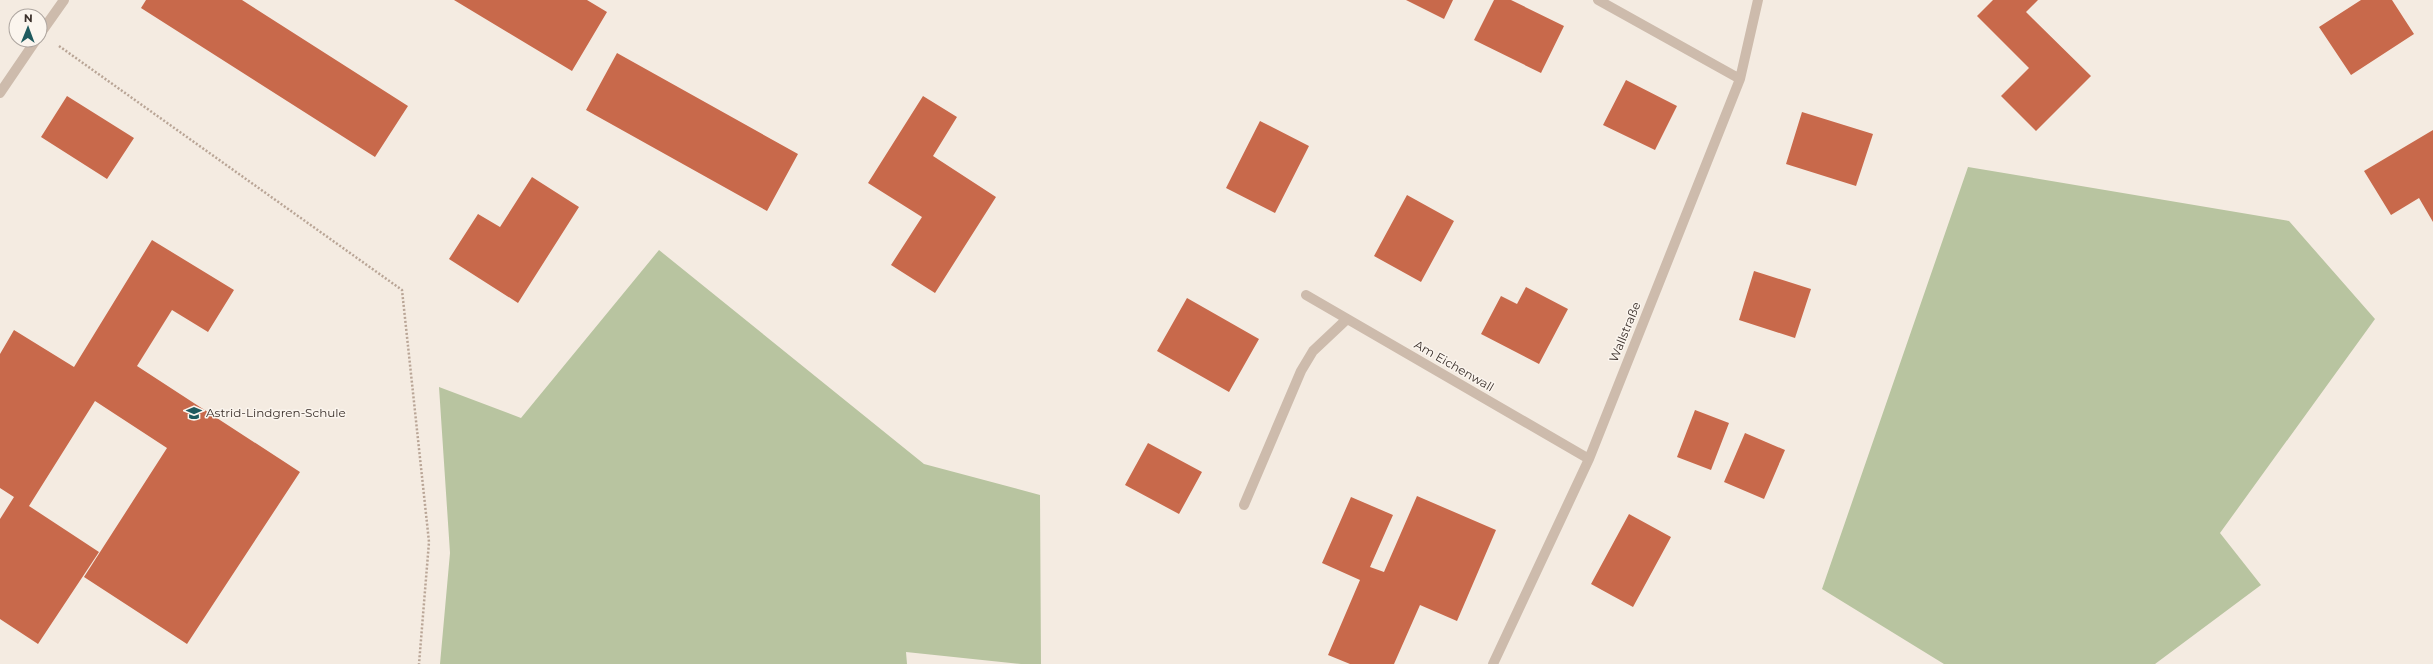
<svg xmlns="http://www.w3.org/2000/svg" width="2433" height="664" viewBox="0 0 2433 664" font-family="Montserrat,sans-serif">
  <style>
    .green { fill: #b8c4a0 }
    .building { fill: #c8694b }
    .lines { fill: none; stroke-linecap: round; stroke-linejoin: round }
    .path { stroke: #b9a596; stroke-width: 2.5; stroke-dasharray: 2 2; stroke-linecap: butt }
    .minor { stroke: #cdbbac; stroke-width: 10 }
    .labels { text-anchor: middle; stroke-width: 3; stroke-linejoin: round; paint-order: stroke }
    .street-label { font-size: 12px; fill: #3b302b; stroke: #fbf5ee }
    .poi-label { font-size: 12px; fill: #3b302b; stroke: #fbf5ee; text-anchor: start }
  </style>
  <rect width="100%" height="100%" fill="#f4ebe1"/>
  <!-- green -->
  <path class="green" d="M 1968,167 L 2289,221 L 2375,319 L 2220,533 L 2261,585 L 2155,664 L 1944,664 L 1822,589 Z
    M 659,250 L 924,464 L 1040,495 L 1041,664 L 1021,664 L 906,652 L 907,664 L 440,664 L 450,553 L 439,387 L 521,418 Z"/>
  <!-- building -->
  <path class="building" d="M 146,0 L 242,0 L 408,106 L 375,157 L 141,8 Z
    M 454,0 L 587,0 L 607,12 L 572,71 Z
    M 1406,0 L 1453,0 L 1444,19 Z
    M 1494,0 L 1511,0 L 1564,26 L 1541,73 L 1474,40 Z
    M 1993,0 L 2038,0 L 2026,12 L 2091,76 L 2036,131 L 2001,96 L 2029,68 L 1977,16 Z
    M 2361,0 L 2392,0 L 2414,34 L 2351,75 L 2319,27 Z
    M 617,53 L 798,154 L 767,211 L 586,110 Z
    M 1626,80 L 1677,106 L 1655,150 L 1603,125 Z
    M 67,96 L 134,138 L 107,179 L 41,137 Z
    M 923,96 L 957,117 L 933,156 L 996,197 L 935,293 L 891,265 L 922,217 L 868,183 Z
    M 1802,112 L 1873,134 L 1856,186 L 1786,164 Z
    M 1260,121 L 1309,146 L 1275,213 L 1226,188 Z
    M 2433,130 L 2433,222 L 2419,198 L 2391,215 L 2364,171 Z
    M 532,177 L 579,207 L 518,303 L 449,259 L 478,214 L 500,227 Z
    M 1407,195 L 1454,221 L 1421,282 L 1374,256 Z
    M 152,240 L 234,290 L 208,332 L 172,310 L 137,366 L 300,472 L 187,644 L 84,577 L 167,448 L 95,401 L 29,506 L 99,552 L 38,644 L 0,619 L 0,519 L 14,497 L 0,488 L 0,354 L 14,330 L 74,367 Z
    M 1754,271 L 1811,289 L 1795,338 L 1739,320 Z
    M 1526,287 L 1568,309 L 1539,364 L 1481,334 L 1501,296 L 1517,304 Z
    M 1187,298 L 1259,339 L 1229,392 L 1157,351 Z
    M 1695,410 L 1729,423 L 1711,470 L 1677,457 Z
    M 1745,433 L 1785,450 L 1764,499 L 1724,482 Z
    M 1148,443 L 1202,472 L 1179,514 L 1125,485 Z
    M 1417,496 L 1496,530 L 1457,621 L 1420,605 L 1394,664 L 1350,664 L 1328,655 L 1360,580 L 1322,563 L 1351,497 L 1393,515 L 1370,567 L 1384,572 Z
    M 1629,514 L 1671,537 L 1633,607 L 1591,584 Z"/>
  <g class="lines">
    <!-- path -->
    <path class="path" d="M 59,46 L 402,290 L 429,542 L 419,664"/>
    <!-- minor -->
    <path class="minor" d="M 1598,0 L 1740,79
      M 40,34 L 64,0
      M 0,93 L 36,40
      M 1306,295 L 1589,459
      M 1244,505 L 1301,371 L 1313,351 L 1347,319
      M 1493,664 L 1589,459 L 1740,79 L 1758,0"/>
  </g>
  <!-- icons -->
  <defs>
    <symbol id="school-bare" viewBox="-9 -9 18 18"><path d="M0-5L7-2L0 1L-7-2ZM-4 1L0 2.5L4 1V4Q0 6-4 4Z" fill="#1f5a5e" stroke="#fbf5ee" stroke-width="2.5" paint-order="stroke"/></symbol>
  </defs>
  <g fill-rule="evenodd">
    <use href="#school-bare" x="183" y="402" width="22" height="22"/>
  </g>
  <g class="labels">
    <!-- street labels -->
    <g class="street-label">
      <text transform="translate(1625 332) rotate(-68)" y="4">Wallstraße</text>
      <text transform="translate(1454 366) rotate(30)" y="4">Am Eichenwall</text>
    </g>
    <!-- poi labels -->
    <g class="poi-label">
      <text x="206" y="417">Astrid-Lindgren-Schule</text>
    </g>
  </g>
  <!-- north arrow -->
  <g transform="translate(28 28) rotate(1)"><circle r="19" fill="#fbf5ee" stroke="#aea6a0"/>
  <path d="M0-3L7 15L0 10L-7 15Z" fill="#1f5a5e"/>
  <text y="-6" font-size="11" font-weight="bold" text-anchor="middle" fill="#3b302b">N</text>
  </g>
</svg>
